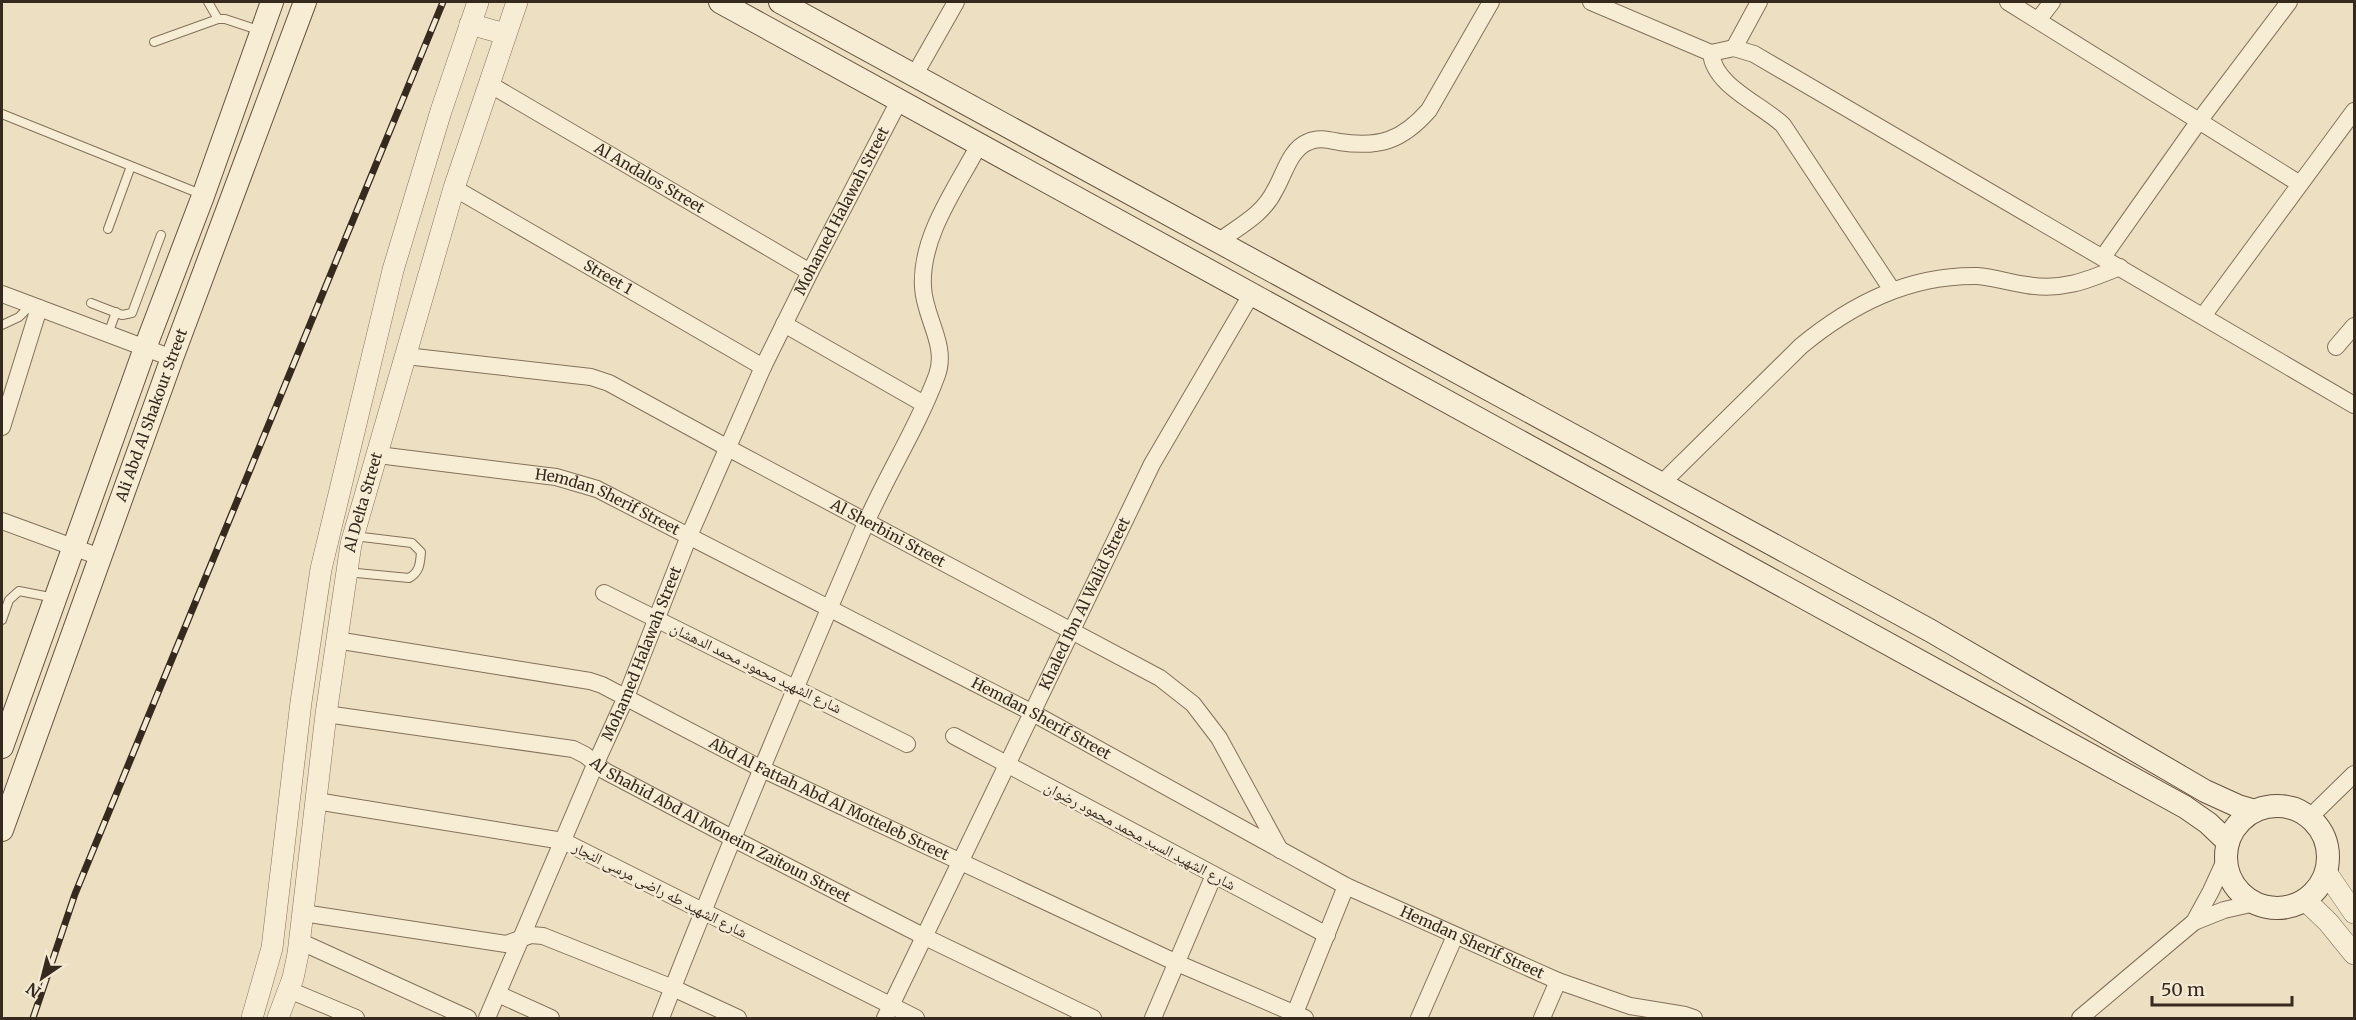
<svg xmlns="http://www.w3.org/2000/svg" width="2356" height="1020" viewBox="0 0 2356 1020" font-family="Merriweather,'Noto Naskh Arabic',serif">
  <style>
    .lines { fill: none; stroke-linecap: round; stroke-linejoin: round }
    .service-casing { stroke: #85715a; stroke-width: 10 }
    .minor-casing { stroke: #85715a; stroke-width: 18 }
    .tertiary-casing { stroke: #85715a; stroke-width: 22 }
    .secondary-casing { stroke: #67523e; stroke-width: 24 }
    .service { stroke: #f7edd5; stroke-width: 8 }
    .minor { stroke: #f7edd5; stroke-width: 16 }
    .tertiary { stroke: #f7edd5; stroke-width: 21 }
    .secondary { stroke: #f7edd5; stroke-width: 22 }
    .rail-casing { stroke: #36291e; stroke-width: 7 }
    .rail { stroke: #f4e9d2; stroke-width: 4.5; stroke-dasharray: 14; stroke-linecap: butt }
    .labels { text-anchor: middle; stroke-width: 5; stroke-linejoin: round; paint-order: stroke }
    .street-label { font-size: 15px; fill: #36291e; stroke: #f4e9d2 }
  </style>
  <rect width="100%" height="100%" fill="#ecdfc2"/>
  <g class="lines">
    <defs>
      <path id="service" d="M 208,2 L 218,19
        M 154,42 L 218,19 L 225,19 L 261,31
        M 2,114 L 203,195
        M 108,229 L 131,166
        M 91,303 L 122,315 L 132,313 L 161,235
        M 2,325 L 19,317 L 31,305
        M 108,334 L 116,312
        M 346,572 L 409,578 C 420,572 420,563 421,552 L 412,543 L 354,536
        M 2,620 L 9,600 L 19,591 L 55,598"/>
      <g id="minor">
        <path d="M 1591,2 L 1711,53 C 1714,86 1761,104 1783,125 L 1892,290"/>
        <path d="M 2008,2 L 2300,184"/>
        <path d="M 2038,20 L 2052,2"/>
        <path d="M 1734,48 L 1759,2"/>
        <path d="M 1711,53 L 1734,48 L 1754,54 L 2354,405"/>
        <path d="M 914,76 L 956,2"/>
        <path id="s1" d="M 489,84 L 810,272"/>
        <path id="s2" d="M 454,188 L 763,367"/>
        <path d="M 1218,242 C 1239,226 1263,215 1275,190 C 1284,175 1290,149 1308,142 C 1318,137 1329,140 1339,142 C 1379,148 1402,141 1429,110 L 1491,2"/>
        <path d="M 2103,257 L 2199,121 L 2289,2"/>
        <path d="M 2,294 L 172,358"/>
        <path d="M 2203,316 L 2354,111"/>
        <path d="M 784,324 L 924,404"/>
        <path d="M 2336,347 L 2354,326"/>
        <path id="s3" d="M 406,356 L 591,377 L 609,383 L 728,448 L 1160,678 L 1193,704 L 1219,738 L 1280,850"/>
        <path d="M 2,427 L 39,308"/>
        <path id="s4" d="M 378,455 L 556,477 L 597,489 L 1031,712 L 1346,886 L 1558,981 L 1630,1006 L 1685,1015 L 1694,1018"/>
        <path d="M 1661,484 L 1801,346 C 1852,304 1909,275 1977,276 C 1994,277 2010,283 2027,285 C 2063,291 2088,280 2120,267"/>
        <path d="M 2,521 L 100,557"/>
        <path d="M 604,593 L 907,744"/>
        <path id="s5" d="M 336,640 L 590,681 L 602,685 L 762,769 L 1177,963 L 1305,1018"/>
        <path id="s6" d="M 326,714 L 573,749 L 585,755 L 605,771 L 734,839 L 925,937 L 1093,1018"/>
        <path d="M 954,736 L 1327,935"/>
        <path d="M 316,801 L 563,841 L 916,1018"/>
        <path d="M 2309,818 L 2354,774"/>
        <path d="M 303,913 L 506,944 L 531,935 L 543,936 L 673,988 L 738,1018"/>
        <path d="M 2194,922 L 2224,910 L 2255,903"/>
        <path d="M 299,941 L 468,1018"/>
        <path d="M 289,990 L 356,1018"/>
        <path d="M 498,994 L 551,1018"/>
        <path id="s7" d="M 487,1018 L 595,765 L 626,697 L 689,536 L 763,367 L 810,272 L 900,99"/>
        <path d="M 661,1018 C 725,853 795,688 865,525 C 887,474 918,427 937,375 C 948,345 924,317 923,287 C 920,236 957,187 980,143"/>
        <path id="s8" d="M 885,1018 L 1152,464 L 1252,293"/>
        <path d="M 1153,1018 L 1214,875"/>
        <path d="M 1293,1018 L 1346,886"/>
        <path d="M 1419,1018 L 1455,936"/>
        <path d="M 1542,1018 L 1558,981"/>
        <path d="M 2080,1018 L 2194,922 L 2211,891 L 2226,858"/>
      </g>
      <g id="tertiary">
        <path d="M 470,24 L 505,34"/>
        <path d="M 2326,872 L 2354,913"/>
        <path d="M 2305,900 L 2328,922 L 2354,954"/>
        <path d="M 252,1018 L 272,948 L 301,702 L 321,569 L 393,270 L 441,111 L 478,2"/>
        <path id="s9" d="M 278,1018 L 293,978 L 298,954 L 326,714 L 351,544 L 454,188 L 517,2"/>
      </g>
      <g id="secondary">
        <path d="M 720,2 L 2185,807 L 2208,823 L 2228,842"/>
        <path d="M 780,2 L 1931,631 L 2205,791 L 2238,806 L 2255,811"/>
        <path d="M 2,747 L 145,348 L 203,196 L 272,2"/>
        <circle cx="2277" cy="857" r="51"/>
        <path id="s10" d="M 2,830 L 172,358 L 305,2"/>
      </g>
    </defs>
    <!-- service casing -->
    <use href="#service" class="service-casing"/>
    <!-- minor casing -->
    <use href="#minor" class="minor-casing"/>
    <!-- tertiary casing -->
    <use href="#tertiary" class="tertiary-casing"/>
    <!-- secondary casing -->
    <use href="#secondary" class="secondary-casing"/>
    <!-- service -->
    <use href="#service" class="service"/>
    <!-- minor -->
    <use href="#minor" class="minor"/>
    <!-- tertiary -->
    <use href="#tertiary" class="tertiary"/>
    <!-- secondary -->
    <use href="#secondary" class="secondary"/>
    <defs>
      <path id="rail" d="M 33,1018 L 75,894 L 443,2"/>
    </defs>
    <!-- rail casing -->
    <use href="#rail" class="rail-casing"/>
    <!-- rail -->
    <use href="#rail" class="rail"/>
  </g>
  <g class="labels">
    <!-- street labels -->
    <g class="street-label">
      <text dy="5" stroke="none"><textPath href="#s1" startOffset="186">Al Andalos Street</textPath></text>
      <text dy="5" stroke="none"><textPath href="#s7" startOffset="882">Mohamed Halawah Street</textPath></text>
      <text dy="5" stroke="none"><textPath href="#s2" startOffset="178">Street 1</textPath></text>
      <text dy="5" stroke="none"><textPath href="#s10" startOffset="441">Ali Abd Al Shakour Street</textPath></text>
      <text dy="5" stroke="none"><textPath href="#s9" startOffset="524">Al Delta Street</textPath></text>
      <text dy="5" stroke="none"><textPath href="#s4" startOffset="236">Hemdan Sherif Street</textPath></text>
      <text dy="5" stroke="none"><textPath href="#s3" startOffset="522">Al Sherbini Street</textPath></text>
      <text dy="5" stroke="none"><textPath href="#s8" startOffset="460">Khaled Ibn Al Walid Street</textPath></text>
      <text dy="5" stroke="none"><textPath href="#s7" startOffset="396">Mohamed Halawah Street</textPath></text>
      <text transform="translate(756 668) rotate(26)" y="5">شارع الشهيد محمود محمد الدهشان</text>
      <text dy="5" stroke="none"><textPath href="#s4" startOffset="722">Hemdan Sherif Street</textPath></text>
      <text dy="5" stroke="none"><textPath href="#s5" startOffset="524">Abd Al Fattah Abd Al Motteleb Street</textPath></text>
      <text dy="5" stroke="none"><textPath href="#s6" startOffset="418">Al Shahid Abd Al Moneim Zaitoun Street</textPath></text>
      <text transform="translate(1140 836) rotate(28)" y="5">شارع الشهيد السيد محمد محمود رضوان</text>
      <text transform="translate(660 890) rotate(27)" y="5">شارع الشهيد طه راضى مرسى النجار</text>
      <text dy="5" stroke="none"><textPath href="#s4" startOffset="1208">Hemdan Sherif Street</textPath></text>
    </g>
  </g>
  <!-- border -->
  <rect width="2356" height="1020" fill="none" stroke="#36291e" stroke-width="6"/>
  <!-- north arrow -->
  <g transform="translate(42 978) rotate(215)" stroke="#f4e9d2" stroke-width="4.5" paint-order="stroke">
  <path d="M0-4.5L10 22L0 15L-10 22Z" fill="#36291e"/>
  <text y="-9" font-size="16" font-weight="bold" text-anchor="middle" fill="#36291e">N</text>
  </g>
  <!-- scale -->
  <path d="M2152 996v9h140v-9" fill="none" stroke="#36291e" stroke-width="3"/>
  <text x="2161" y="996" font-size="18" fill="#36291e" stroke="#f4e9d2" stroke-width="4.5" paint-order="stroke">50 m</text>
</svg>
